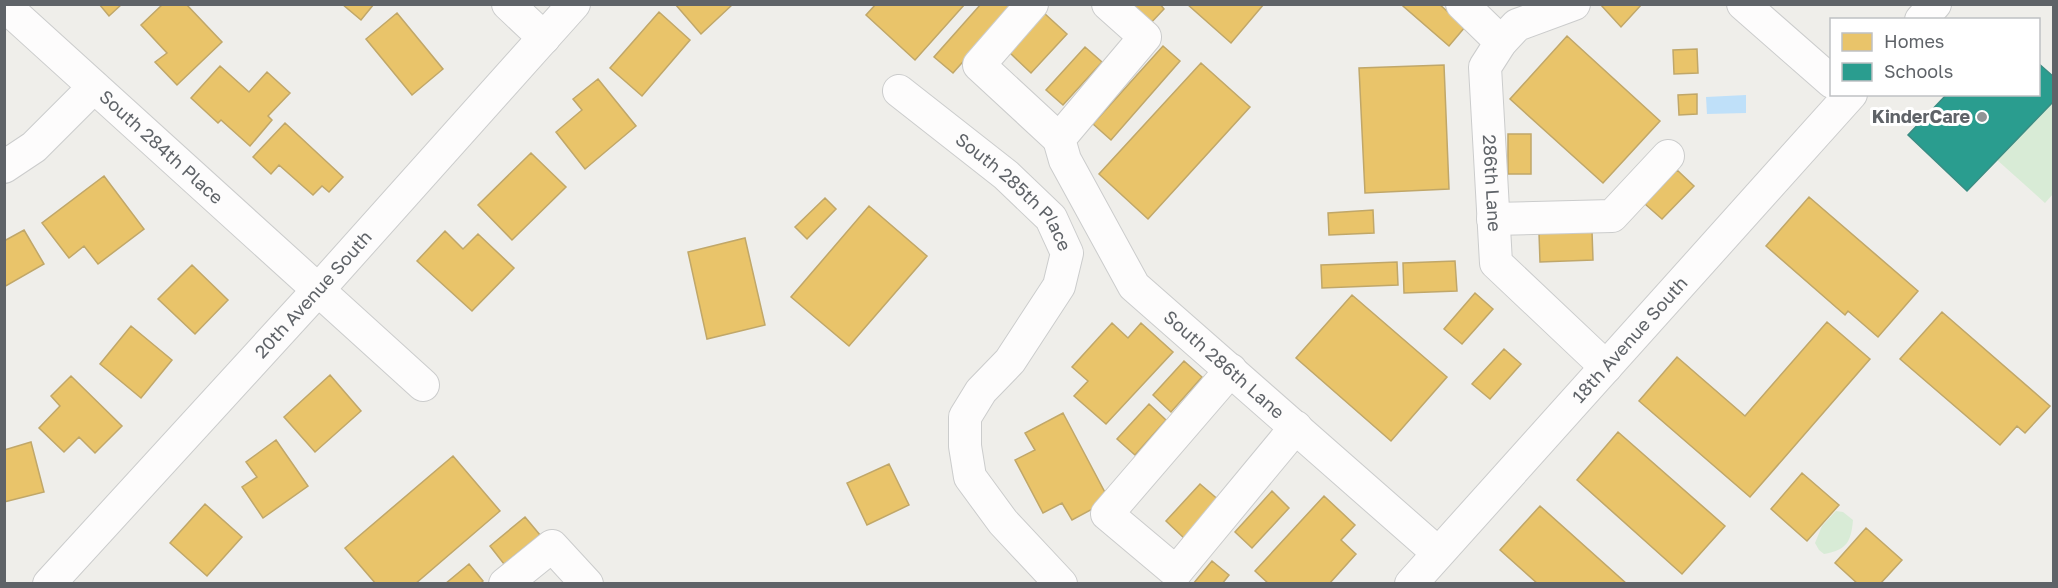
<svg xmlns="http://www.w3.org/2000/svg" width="2058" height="588" viewBox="0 0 2058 588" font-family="'Golos Text',sans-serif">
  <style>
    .green { fill: #d8ebd6 }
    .water { fill: #bfe0f9 }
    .homes { fill: #e9c46a; stroke: #c0a769; stroke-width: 1.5 }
    .schools { fill: #2a9d8f; stroke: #3a8c83; stroke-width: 1.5 }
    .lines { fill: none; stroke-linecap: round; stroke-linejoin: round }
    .street-casing { stroke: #cbcccc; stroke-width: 34 }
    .street { stroke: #fdfcfc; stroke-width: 32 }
    .poi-dot { fill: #919496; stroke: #fff; stroke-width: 2 }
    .labels { text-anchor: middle; stroke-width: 6; stroke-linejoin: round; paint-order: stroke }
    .poi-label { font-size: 18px; font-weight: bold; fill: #5f6368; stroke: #fff; text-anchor: end }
    .street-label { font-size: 18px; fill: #5f6368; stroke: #fff }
  </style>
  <rect width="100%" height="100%" fill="#efeeea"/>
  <!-- green -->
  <path class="green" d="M 2053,95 L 2053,194 L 2045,203 L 1996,159 Z
    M 1836,511 L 1843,512 L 1853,520 C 1851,542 1847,550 1824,554 L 1819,550 L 1815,543 L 1822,526 Z"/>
  <!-- water -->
  <path class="water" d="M 1746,95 L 1746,113 L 1707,114 L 1706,97 Z"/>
  <!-- homes -->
  <path class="homes" d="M 99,4 L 122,4 L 109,16 Z
    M 163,4 L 186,4 L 222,42 L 177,85 L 155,62 L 167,53 L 141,25 Z
    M 342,4 L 374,4 L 361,20 Z
    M 675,4 L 733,4 L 701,34 Z
    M 876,4 L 965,4 L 915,60 L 866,15 Z
    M 981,4 L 1014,4 L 953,73 L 934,57 Z
    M 1124,4 L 1160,4 L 1164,9 L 1148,26 Z
    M 1187,4 L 1264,4 L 1231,43 Z
    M 1404,4 L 1439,4 L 1465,27 L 1449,46 L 1403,6 Z
    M 1600,4 L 1642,4 L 1621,27 Z
    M 659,12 L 690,40 L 642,96 L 610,68 Z
    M 397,13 L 443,69 L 412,95 L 366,39 Z
    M 1044,13 L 1067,34 L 1031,73 L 1009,52 Z
    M 1567,36 L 1660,121 L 1603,183 L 1510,99 Z
    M 1163,46 L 1180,61 L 1111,140 L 1093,124 Z
    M 1085,47 L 1102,62 L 1063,105 L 1046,90 Z
    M 1697,49 L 1698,73 L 1674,74 L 1673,50 Z
    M 1201,63 L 1250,107 L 1148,219 L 1099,174 Z
    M 1444,65 L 1449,189 L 1365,193 L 1359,68 Z
    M 220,66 L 249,92 L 267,72 L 290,93 L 268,116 L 272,120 L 250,146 L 221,120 L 218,123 L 191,98 Z
    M 598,79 L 636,126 L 585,169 L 556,132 L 582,110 L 573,99 Z
    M 1697,94 L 1697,114 L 1679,115 L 1678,95 Z
    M 285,123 L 343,177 L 329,192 L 322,186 L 313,195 L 279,165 L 271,174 L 253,157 Z
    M 1508,134 L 1531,134 L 1531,174 L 1508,174 Z
    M 531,153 L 566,187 L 512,240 L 478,205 Z
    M 1677,170 L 1694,186 L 1662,219 L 1645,204 Z
    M 104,176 L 144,229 L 98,264 L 84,246 L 69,258 L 42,223 Z
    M 1809,197 L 1918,291 L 1878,337 L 1848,311 L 1845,315 L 1766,246 Z
    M 825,198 L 836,209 L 807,239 L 795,227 Z
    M 869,206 L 927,256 L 849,346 L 791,297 Z
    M 1373,210 L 1374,233 L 1329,235 L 1328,213 Z
    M 24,230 L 44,264 L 4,287 L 4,241 Z
    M 445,231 L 463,249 L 478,234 L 514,268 L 472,311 L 417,261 Z
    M 1592,231 L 1593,260 L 1540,262 L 1539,233 Z
    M 745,238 L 765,325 L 707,339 L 688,252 Z
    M 1455,261 L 1457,291 L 1404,293 L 1403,263 Z
    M 1397,262 L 1398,285 L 1322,288 L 1321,265 Z
    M 192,265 L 228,300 L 195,334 L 158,299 Z
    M 1475,293 L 1493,309 L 1462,344 L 1444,329 Z
    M 1352,295 L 1447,377 L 1391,441 L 1296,358 Z
    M 1942,312 L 2050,406 L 2025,433 L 2017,426 L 2000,445 L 1900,359 Z
    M 1827,322 L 1870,359 L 1750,497 L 1639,401 L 1677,357 L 1745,416 Z
    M 1112,323 L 1128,338 L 1141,323 L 1173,352 L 1106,424 L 1074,396 L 1088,381 L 1072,367 Z
    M 131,326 L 172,360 L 141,398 L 100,364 Z
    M 1504,349 L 1521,364 L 1490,399 L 1472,384 Z
    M 1184,361 L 1202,377 L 1171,412 L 1153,395 Z
    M 330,375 L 361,411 L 315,452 L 284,417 Z
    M 71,376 L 122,426 L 95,453 L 79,437 L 64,452 L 39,428 L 60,406 L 51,396 Z
    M 1149,404 L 1166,420 L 1135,455 L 1117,439 Z
    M 1063,413 L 1109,500 L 1072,520 L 1062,503 L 1043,513 L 1015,460 L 1035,450 L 1025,433 Z
    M 1618,432 L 1725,526 L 1682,574 L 1577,480 Z
    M 276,440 L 308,486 L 263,518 L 242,487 L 257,477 L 246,462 Z
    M 31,442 L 44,492 L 4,502 L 4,450 Z
    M 453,456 L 500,511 L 415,584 L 376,584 L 345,548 Z
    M 889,464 L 909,505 L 867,525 L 847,483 Z
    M 1802,473 L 1839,505 L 1807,541 L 1771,509 Z
    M 1200,484 L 1221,502 L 1186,540 L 1166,521 Z
    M 1272,491 L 1289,508 L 1252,548 L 1235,532 Z
    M 1324,496 L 1355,525 L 1341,540 L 1356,554 L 1329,584 L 1269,584 L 1255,571 Z
    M 205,504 L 242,537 L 207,576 L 170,543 Z
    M 1540,506 L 1627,584 L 1538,584 L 1500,550 Z
    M 525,517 L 540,535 L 504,564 L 490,546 Z
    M 1866,528 L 1902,560 L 1880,584 L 1858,584 L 1835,563 Z
    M 1212,561 L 1229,575 L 1222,584 L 1193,584 Z
    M 469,564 L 483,581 L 480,584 L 445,584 Z"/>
  <!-- schools -->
  <path class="schools" d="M 2038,63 L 2054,77 L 2054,101 L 1967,191 L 1908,135 L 1947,94 L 2038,94 Z"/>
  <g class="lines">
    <defs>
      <g id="street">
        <path d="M 508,4 L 544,38"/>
        <path d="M 1032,4 L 979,65 L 1059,139"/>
        <path id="s1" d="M 1108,4 L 1145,37 L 1059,139 L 1065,160 L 1134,286 L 1438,553"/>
        <path d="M 1462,4 L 1501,42"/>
        <path id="s2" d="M 1574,4 L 1517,25 L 1501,42 L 1485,67 L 1496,263 L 1606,367"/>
        <path d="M 1743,4 L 1832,82"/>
        <path id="s3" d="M 4,5 L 423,385"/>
        <path d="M 1921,20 L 1935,4"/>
        <path id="s4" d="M 899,91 L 1006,175 L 1051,218 L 1067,253 L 1059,286 L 1010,361 L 981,391 L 965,417 L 965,446 L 970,477 L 1003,522 L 1061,584"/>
        <path d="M 4,167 L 34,147 L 94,87"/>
        <path d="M 1493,219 L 1612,216 L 1668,156"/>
        <path d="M 1231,370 L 1107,514 L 1176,572 L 1296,427"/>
        <path id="s5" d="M 49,584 L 319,289 L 574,4"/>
        <path d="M 505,584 L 552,546 L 587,584"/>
        <path id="s6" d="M 1411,584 L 1851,94"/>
      </g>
    </defs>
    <!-- street casing -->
    <use href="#street" class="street-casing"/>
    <!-- street -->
    <use href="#street" class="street"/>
  </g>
  <!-- markers -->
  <circle class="poi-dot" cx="1982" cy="117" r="6"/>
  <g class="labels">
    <!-- poi labels -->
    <g class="poi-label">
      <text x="1970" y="123">KinderCare</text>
    </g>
    <!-- street labels -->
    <g class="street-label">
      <text dy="6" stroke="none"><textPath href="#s3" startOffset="212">South 284th Place</textPath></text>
      <text dy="6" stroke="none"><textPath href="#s2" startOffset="230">286th Lane</textPath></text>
      <text dy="6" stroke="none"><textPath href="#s4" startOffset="154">South 285th Place</textPath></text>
      <text dy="6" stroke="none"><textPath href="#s5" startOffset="392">20th Avenue South</textPath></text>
      <text dy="6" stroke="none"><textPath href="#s6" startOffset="328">18th Avenue South</textPath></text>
      <text dy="6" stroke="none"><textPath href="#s1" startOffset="468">South 286th Lane</textPath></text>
    </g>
  </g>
  <!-- border -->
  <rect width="2058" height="588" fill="none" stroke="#5f6368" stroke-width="12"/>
  <!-- legend -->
  <rect x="1830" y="18" width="210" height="78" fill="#ffffff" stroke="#bfc1c3" stroke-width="1.5"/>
  <rect x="1842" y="33" width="30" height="18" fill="#e9c46a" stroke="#bfc1c3" stroke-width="1.5"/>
  <text x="1884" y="48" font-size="18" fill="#5f6368">Homes</text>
  <rect x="1842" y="63" width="30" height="18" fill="#2a9d8f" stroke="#bfc1c3" stroke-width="1.5"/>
  <text x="1884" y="78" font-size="18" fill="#5f6368">Schools</text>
</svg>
